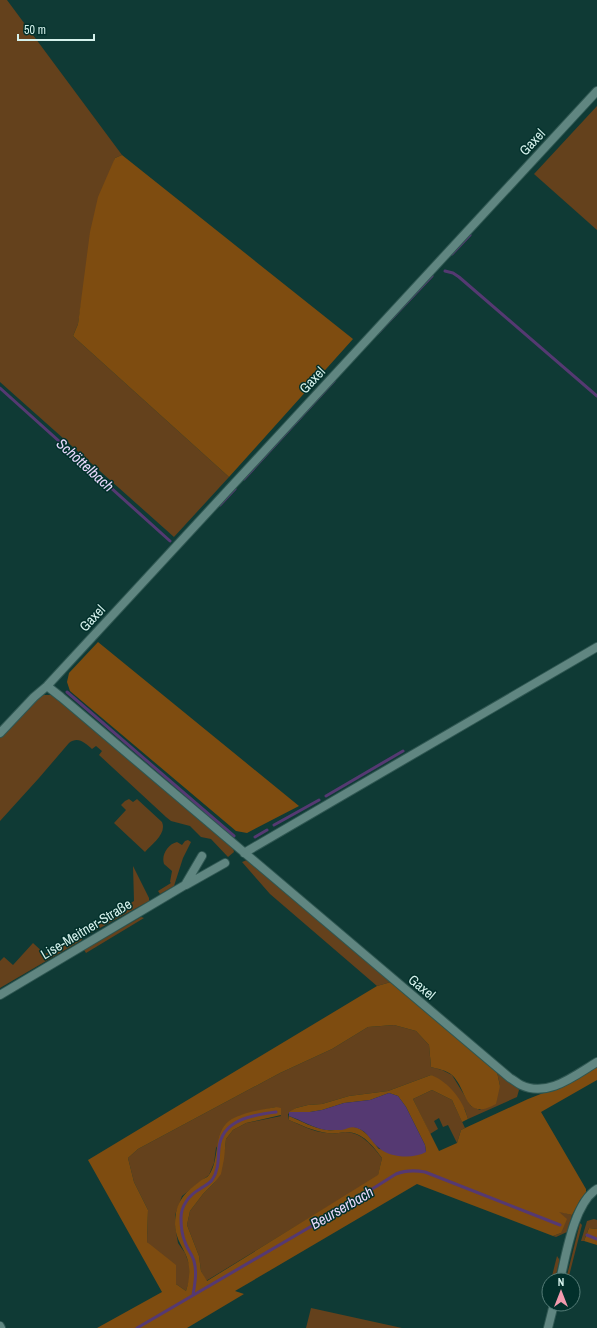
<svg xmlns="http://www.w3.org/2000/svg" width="597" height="1328" viewBox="0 0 597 1328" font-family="'Archivo Narrow',sans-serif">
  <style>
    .green { fill: #64411c }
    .forest { fill: #7e4c10 }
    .water { fill: #553972 }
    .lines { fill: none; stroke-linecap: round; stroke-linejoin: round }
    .stream { stroke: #553972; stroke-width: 3 }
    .street-casing { stroke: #2f5752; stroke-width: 10 }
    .street { stroke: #608681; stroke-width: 8 }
    .labels { text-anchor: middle; stroke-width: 3; stroke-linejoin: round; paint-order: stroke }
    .street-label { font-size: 14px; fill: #d5f1ec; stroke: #02302b }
    .water-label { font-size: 15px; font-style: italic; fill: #e7d8fb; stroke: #02302b }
  </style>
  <rect width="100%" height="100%" fill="#0f3a35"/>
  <!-- green -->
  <path class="green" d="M 0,0 L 7,0 L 122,155 L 115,158 L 84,286 L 78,324 L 73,336 L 229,477 L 174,537 L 0,382 Z
    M 597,106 L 597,230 L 534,174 Z
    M 44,695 L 51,695 L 58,698 L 233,848 L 234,852 L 228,857 L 211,839 L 201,837 L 190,826 L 171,821 L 166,817 L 99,755 L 102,751 L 96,746 L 92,749 C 85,743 78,736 69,743 L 39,778 L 0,821 L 0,736 L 37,698 Z
    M 129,799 L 133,802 L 137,799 L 162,822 C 167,834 152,844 145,852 L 114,823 L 126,810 L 121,805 L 125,801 Z
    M 188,840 L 191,842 L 183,858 L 174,886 L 160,894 L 158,891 L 171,883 L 170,882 L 172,871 L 164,864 C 161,855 168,844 177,842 L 182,845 L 185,841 Z
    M 247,860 L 259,869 L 391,982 L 377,986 L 270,894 L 242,862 Z
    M 133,866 L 149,898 L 149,901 L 91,933 L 89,931 L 90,927 L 104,919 L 106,922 L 113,918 L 111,915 L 134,901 Z
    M 141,917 L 144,918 L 86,953 L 84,950 Z
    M 78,934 L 83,936 L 82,940 L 0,988 L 0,961 L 4,957 L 13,965 L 33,943 L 45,954 Z
    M 394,1025 L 416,1031 L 429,1045 L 431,1067 L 442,1070 L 452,1075 L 471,1106 L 480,1110 L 500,1086 L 497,1072 L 518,1087 L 519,1090 L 517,1097 L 468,1119 L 465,1110 L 431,1075 L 388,1091 L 349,1096 L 322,1104 L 308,1105 L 296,1108 L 288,1114 L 289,1120 C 301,1125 313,1132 327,1133 C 334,1134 339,1133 345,1132 C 362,1132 373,1147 382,1158 L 378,1176 L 206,1281 L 201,1271 L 199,1256 L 187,1225 L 190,1211 L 203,1194 L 215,1182 L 225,1148 L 226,1139 L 233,1130 L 246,1123 L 281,1116 L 276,1107 L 239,1116 L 216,1148 L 214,1163 L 209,1175 L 182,1196 L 175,1215 L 175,1226 L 178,1243 L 185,1253 L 189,1264 L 190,1278 L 186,1291 L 176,1284 L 147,1242 L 148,1210 L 134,1182 L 128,1158 L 138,1149 L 280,1073 L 332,1049 L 368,1027 Z
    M 432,1090 L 452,1100 L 465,1128 L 461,1130 L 457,1143 L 448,1125 L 443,1127 L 439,1118 L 434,1121 L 438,1129 L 430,1134 L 413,1099 Z
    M 558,1211 L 572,1215 L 567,1232 L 556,1237 L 553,1236 L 561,1233 Z
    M 594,1219 L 597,1220 L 597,1229 L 589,1228 L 584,1241 L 581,1241 L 587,1221 Z
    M 580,1223 L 582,1225 L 569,1276 L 567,1275 Z
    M 557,1256 L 559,1259 L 559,1262 L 555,1280 L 551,1280 Z
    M 311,1308 L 402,1328 L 306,1328 Z"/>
  <!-- forest -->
  <path class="forest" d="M 122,155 L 353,339 L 229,477 L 73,336 L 78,324 L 90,232 L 98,197 L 115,158 Z
    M 98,642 L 299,806 L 247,833 L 236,831 L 70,691 L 67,682 L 69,673 Z
    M 391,982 L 497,1072 L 500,1086 L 496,1104 C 464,1122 468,1090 452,1075 C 446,1070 438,1069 431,1067 L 429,1045 L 416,1031 L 394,1025 L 368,1027 L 332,1049 L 280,1073 L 138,1149 L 128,1158 L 134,1182 L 148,1210 L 147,1242 L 176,1265 L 176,1284 L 186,1291 C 190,1278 191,1265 185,1253 C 180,1243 175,1235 175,1224 C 175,1203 183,1194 199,1182 C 202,1179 207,1178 209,1175 C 220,1160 213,1133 229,1121 C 242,1112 261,1110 276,1107 L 281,1108 L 281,1115 L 246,1123 L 233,1130 L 226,1139 L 224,1159 L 221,1174 L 215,1182 L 203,1194 L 190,1211 L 187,1225 L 199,1256 L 201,1271 L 207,1281 L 378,1175 L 382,1158 C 373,1146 362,1131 345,1132 C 339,1133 333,1134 327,1133 C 313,1131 301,1125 289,1120 L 289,1116 C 301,1121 313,1128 327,1130 C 334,1131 341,1129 348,1127 C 362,1124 372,1140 379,1149 L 426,1152 L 425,1145 L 406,1107 L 398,1096 L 389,1093 L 370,1100 L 344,1103 L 322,1110 L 310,1112 L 289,1112 L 296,1108 L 308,1105 L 322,1104 L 349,1096 L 388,1091 L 431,1075 C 449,1082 463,1100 468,1119 L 462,1122 L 452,1100 L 432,1090 L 413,1099 L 439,1151 L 457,1143 L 461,1130 L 465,1128 L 528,1099 L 556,1088 L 597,1064 L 597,1080 L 541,1112 L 586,1189 L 586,1192 L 580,1200 L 572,1215 L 559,1212 L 567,1219 L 561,1233 L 553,1236 L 417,1184 L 235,1291 L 244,1294 L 187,1328 L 97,1328 L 162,1292 L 88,1160 L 377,986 Z
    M 589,1228 L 597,1229 L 597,1245 L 584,1241 Z"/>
  <!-- water -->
  <path class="water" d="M 389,1093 L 398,1096 L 406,1107 L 425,1145 L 426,1152 C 414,1159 390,1158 379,1148 C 370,1141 369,1132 357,1128 C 350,1126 348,1129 342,1130 C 337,1130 331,1130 326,1130 C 313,1128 301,1120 289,1116 L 289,1112 L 310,1112 L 322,1110 L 344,1103 L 370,1100 Z"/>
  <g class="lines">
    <!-- stream -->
    <path class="stream" d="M 452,254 L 470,235
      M 445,271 L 453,273 L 459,277 L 597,396
      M 378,333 L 432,276
      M 0,388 L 170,541
      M 244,479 L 334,381
      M 220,505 L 235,489
      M 67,692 L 234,836
      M 326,796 L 403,751
      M 274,825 L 319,800
      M 255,837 L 267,830
      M 587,1235 L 597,1239
      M 193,1295 C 195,1283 197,1272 194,1261 C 192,1254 187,1249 185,1242 C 182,1235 181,1226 181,1218 C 181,1206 189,1195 200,1189 C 204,1186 209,1184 212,1180 C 219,1170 218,1159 219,1148 C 222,1119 253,1115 276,1112
      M 137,1328 L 334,1213 L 396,1174 C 406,1170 414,1170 425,1172 L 560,1225"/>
    <defs>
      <path id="street" d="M 47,686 L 61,697 L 510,1078 C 514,1080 517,1083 521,1085 C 548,1098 575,1075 597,1062
        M 0,733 L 34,697 L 47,686 L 597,91
        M 244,853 L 597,647
        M 186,885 L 225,863
        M 0,995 L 185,885 L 202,856
        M 560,1280 C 566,1255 574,1203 597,1189
        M 0,1326 L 1,1328
        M 548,1328 L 554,1304"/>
    </defs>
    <!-- street casing -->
    <use href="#street" class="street-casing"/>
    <!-- street -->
    <use href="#street" class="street"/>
  </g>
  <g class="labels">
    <!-- street labels -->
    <g class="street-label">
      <text transform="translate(532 142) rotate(-47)" y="5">Gaxel</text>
      <text transform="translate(312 380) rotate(-47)" y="5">Gaxel</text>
      <text transform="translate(92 618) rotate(-47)" y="5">Gaxel</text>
      <text transform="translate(86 929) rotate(-31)" y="5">Lise-Meitner-Straße</text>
      <text transform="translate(422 987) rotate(40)" y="5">Gaxel</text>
    </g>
    <!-- water labels -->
    <g class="water-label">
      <text transform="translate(85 465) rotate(42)" y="5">Schöttelbach</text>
      <text transform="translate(342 1208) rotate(-30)" y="5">Beurserbach</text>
    </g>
  </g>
  <!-- north arrow -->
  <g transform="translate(561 1292)"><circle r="19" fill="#02302b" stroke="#567d78"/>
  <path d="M0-3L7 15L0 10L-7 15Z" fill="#f29aae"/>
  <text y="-6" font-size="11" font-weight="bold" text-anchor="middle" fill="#d5f1ec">N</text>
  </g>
  <!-- scale -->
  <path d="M18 34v6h76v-6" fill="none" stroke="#d5f1ec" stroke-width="2"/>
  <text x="24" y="34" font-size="12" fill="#d5f1ec" stroke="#02302b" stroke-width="3" paint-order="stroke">50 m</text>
</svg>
